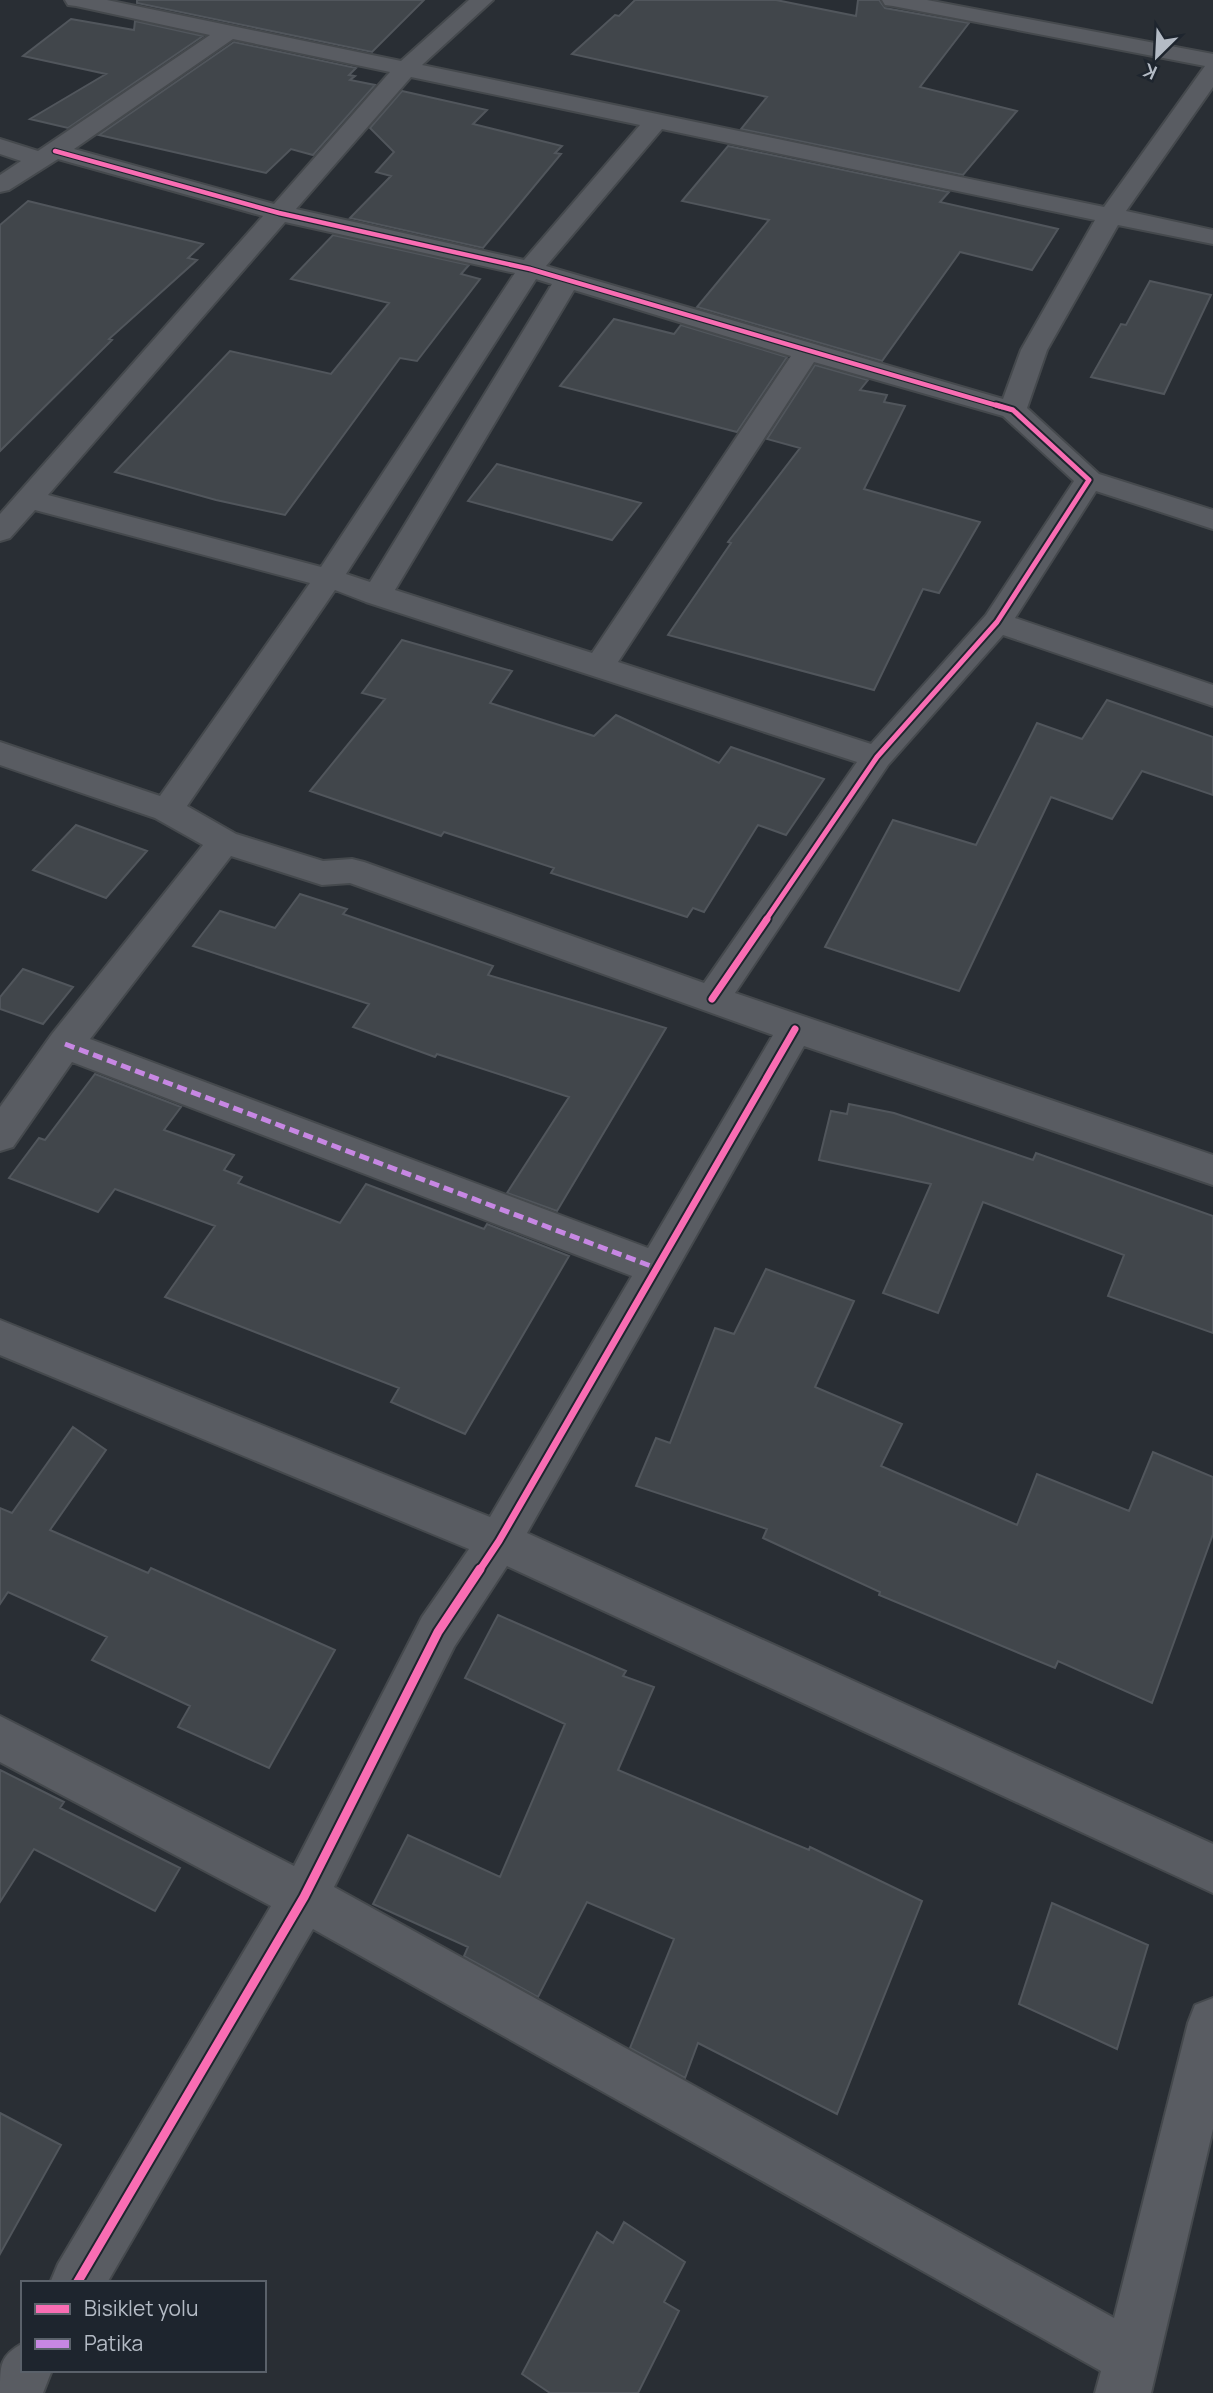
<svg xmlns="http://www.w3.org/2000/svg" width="1213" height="2393" viewBox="0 0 1213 2393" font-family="Manrope,sans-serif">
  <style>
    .building { fill: #41464b; stroke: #51565c; stroke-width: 2 }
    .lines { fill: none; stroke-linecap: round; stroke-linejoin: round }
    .minor-casing { stroke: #45494d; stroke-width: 4 }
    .minor { fill: #595c62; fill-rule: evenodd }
    .quiet { stroke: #c787e3; stroke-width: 5; stroke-dasharray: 10 5; stroke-linecap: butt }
    .cycleway-far3-casing { stroke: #1e252e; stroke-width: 7 }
    .cycleway-far2-casing { stroke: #1e252e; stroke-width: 9 }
    .cycleway-far1-casing { stroke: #1e252e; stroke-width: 11 }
    .cycleway-casing { stroke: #1e252e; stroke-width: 13 }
    .cycleway-far3 { stroke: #f96db3; stroke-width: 4.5 }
    .cycleway-far2 { stroke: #f96db3; stroke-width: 5 }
    .cycleway-far1 { stroke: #f96db3; stroke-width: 7 }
    .cycleway { stroke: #f96db3; stroke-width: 9 }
  </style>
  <rect width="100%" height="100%" fill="#292e34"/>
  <!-- building -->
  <path class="building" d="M 137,0 L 424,0 L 372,52 L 137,3 Z
    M 635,0 L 776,0 L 856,16 L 858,0 L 879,0 L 885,8 L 969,23 L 920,87 L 1017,111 L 963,175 L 741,129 L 767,97 L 572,54 L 615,15 L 619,16 Z
    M 71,19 L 134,30 L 135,21 L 203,36 L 68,128 L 30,119 L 106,74 L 23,56 Z
    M 234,42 L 356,68 L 349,75 L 355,76 L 350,80 L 375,85 L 313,155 L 291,149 L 266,173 L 99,135 Z
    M 402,91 L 487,110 L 473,124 L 562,146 L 555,153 L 561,154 L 483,248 L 350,218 L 391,176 L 376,172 L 394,152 L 370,128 Z
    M 728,146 L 949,192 L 940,202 L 1058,229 L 1032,270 L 960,252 L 882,361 L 697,307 L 769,220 L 682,201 Z
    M 28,201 L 203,244 L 188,258 L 197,260 L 109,339 L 112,340 L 0,451 L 0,225 Z
    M 333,235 L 469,265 L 461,274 L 480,279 L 417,361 L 400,358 L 285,515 L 216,500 L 115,472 L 230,351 L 331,374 L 389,303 L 291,279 Z
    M 1150,281 L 1211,295 L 1164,394 L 1091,377 L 1121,324 L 1126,325 Z
    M 614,319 L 674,334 L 681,325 L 787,357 L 737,432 L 560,386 Z
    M 815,365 L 868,380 L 860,390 L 887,395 L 884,402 L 905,406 L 864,489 L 980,522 L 939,593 L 923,589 L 874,690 L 668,635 L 731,543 L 728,542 L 800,448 L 767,439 Z
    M 497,464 L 641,503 L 612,540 L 468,501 Z
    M 402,640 L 512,671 L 490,703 L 594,736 L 616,715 L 719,763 L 731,747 L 824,779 L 786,835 L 758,825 L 704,912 L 693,908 L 687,917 L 551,873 L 554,868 L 444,832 L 441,836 L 310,791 L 385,699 L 362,693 Z
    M 1107,700 L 1213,737 L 1213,795 L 1142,771 L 1112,819 L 1051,797 L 959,991 L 825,947 L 893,820 L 976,845 L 1037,723 L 1082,739 Z
    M 76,825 L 147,851 L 106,898 L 33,870 Z
    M 300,894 L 347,909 L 343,914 L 493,966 L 488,975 L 666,1028 L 557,1211 L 507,1193 L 569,1097 L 437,1054 L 435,1057 L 353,1027 L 369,1004 L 193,946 L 220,911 L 275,928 Z
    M 23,969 L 73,987 L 43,1024 L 0,1009 L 0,997 Z
    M 95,1074 L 181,1107 L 164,1130 L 234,1155 L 224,1170 L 242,1177 L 238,1183 L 340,1223 L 366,1184 L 484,1229 L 487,1224 L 569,1256 L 465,1434 L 391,1402 L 399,1388 L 165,1297 L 215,1226 L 115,1189 L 98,1212 L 9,1178 L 39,1138 L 45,1140 Z
    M 849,1104 L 894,1113 L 1033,1160 L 1036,1153 L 1213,1216 L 1213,1333 L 1108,1296 L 1124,1255 L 983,1202 L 938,1313 L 883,1293 L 931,1184 L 819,1160 L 831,1111 L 847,1114 Z
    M 766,1269 L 854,1301 L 815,1387 L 902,1424 L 881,1466 L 1017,1525 L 1037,1474 L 1129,1511 L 1153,1452 L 1213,1477 L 1213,1534 L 1152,1703 L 1058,1661 L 1055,1668 L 879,1595 L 880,1592 L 763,1538 L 767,1529 L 636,1486 L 656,1438 L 670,1443 L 715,1328 L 734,1334 Z
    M 73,1427 L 106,1450 L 50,1530 L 148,1573 L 151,1568 L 335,1650 L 269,1768 L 178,1727 L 190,1706 L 92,1660 L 107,1637 L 8,1592 L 0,1604 L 0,1508 L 12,1513 Z
    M 498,1615 L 626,1671 L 623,1676 L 654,1687 L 618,1770 L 809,1850 L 810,1847 L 922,1901 L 837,2114 L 698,2043 L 685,2078 L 630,2048 L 674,1939 L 587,1902 L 538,1997 L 464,1956 L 468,1947 L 373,1904 L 408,1835 L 500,1877 L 565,1724 L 465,1678 Z
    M 0,1770 L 64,1802 L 60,1808 L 180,1868 L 155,1911 L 34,1849 L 0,1902 Z
    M 1052,1903 L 1148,1945 L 1117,2049 L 1019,2004 Z
    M 0,2113 L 61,2145 L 0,2254 Z
    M 624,2222 L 685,2262 L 664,2302 L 679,2311 L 638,2393 L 550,2393 L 522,2374 L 597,2232 L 613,2243 Z"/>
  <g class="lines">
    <defs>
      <path id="minor" d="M 65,0 L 107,0 L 401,61 L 469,0 L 493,0 L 422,65 L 1104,207 L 1205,66 L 893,6 L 885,5 L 882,0 L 927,0 L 1213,54 L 1213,87 L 1126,211 L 1213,230 L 1213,244 L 1118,225 L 1047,350 L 1027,408 L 1099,474 L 1213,510 L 1213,529 L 1096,491 L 1015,618 L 1213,685 L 1213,706 L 1003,635 L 888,765 L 735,993 L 1213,1155 L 1213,1185 L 804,1046 L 527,1533 L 1213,1844 L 1213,1893 L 507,1566 L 454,1647 L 334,1887 L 1114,2318 L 1188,2023 L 1195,2005 L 1213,1998 L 1213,2129 L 1151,2393 L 1095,2393 L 1101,2371 L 313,1929 L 107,2283 L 50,2283 L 58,2264 L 271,1906 L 0,1762 L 0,1716 L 294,1866 L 422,1617 L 469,1549 L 0,1355 L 0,1320 L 490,1517 L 632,1276 L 72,1062 L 13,1147 L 0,1151 L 0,1107 L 52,1034 L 203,845 L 155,818 L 0,765 L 0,742 L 160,796 L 310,583 L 35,510 L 10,538 L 0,541 L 0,514 L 263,216 L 58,159 L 9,190 L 0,192 L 0,175 L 21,161 L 0,154 L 0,139 L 38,151 L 210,35 L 76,6 L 68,5 ZM 233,39 L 390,72 L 274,204 L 74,149 ZM 411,77 L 640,125 L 524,260 L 296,209 ZM 662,129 L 1095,220 L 1021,350 L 1003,399 L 546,266 ZM 285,222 L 515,273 L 321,567 L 48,495 ZM 536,279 L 552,284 L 370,582 L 346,574 ZM 574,290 L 791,356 L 592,653 L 395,590 ZM 814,362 L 1003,416 L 1074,481 L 986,615 L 871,744 L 618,662 ZM 335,590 L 366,602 L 857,762 L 704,983 L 364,862 L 352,859 L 323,861 L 236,834 L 187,806 ZM 231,856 L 322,885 L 350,883 L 773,1035 L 648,1248 L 90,1039 Z
        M 23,2343 L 23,2370 L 52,2370 L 43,2393 L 0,2393 C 0,2364 0,2356 23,2343 Z"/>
    </defs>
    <!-- minor casing -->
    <use href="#minor" class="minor-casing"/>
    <!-- minor -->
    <use href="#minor" class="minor"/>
    <!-- quiet -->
    <path class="quiet" d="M 65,1044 L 656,1268"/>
    <defs>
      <path id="cycleway-far3" d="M 55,151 L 279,213 L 530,269 L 1002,407"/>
      <path id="cycleway-far2" d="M 765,921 L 877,757 L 997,622 L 1089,480 L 1013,410 L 996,405"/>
      <path id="cycleway-far1" d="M 712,999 L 767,919
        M 479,1571 L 499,1541 L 795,1029"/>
      <path id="cycleway" d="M 77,2283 L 304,1897 L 438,1632 L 480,1569"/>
    </defs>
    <!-- cycleway-far3 casing -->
    <use href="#cycleway-far3" class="cycleway-far3-casing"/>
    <!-- cycleway-far2 casing -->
    <use href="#cycleway-far2" class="cycleway-far2-casing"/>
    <!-- cycleway-far1 casing -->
    <use href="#cycleway-far1" class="cycleway-far1-casing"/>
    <!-- cycleway casing -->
    <use href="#cycleway" class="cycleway-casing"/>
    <!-- cycleway-far3 -->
    <use href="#cycleway-far3" class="cycleway-far3"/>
    <!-- cycleway-far2 -->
    <use href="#cycleway-far2" class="cycleway-far2"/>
    <!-- cycleway-far1 -->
    <use href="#cycleway-far1" class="cycleway-far1"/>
    <!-- cycleway -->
    <use href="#cycleway" class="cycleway"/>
  </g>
  <!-- legend -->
  <rect x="21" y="2281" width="245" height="91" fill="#1e252e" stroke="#5a616a" stroke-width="2"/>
  <rect x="35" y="2304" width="35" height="10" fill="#f96db3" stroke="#5a616a" stroke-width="2"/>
  <text x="84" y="2316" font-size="21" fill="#b4bbc5">Bisiklet yolu</text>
  <rect x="35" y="2339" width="35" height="10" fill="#c787e3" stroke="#5a616a" stroke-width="2"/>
  <text x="84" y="2351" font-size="21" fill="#b4bbc5">Patika</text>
  <!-- north arrow -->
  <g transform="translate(1157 56) rotate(204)" stroke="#1e252e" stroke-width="5" paint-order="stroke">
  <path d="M0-5L12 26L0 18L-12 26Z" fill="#b4bbc5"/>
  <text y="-10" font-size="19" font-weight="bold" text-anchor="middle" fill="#b4bbc5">K</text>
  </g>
</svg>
